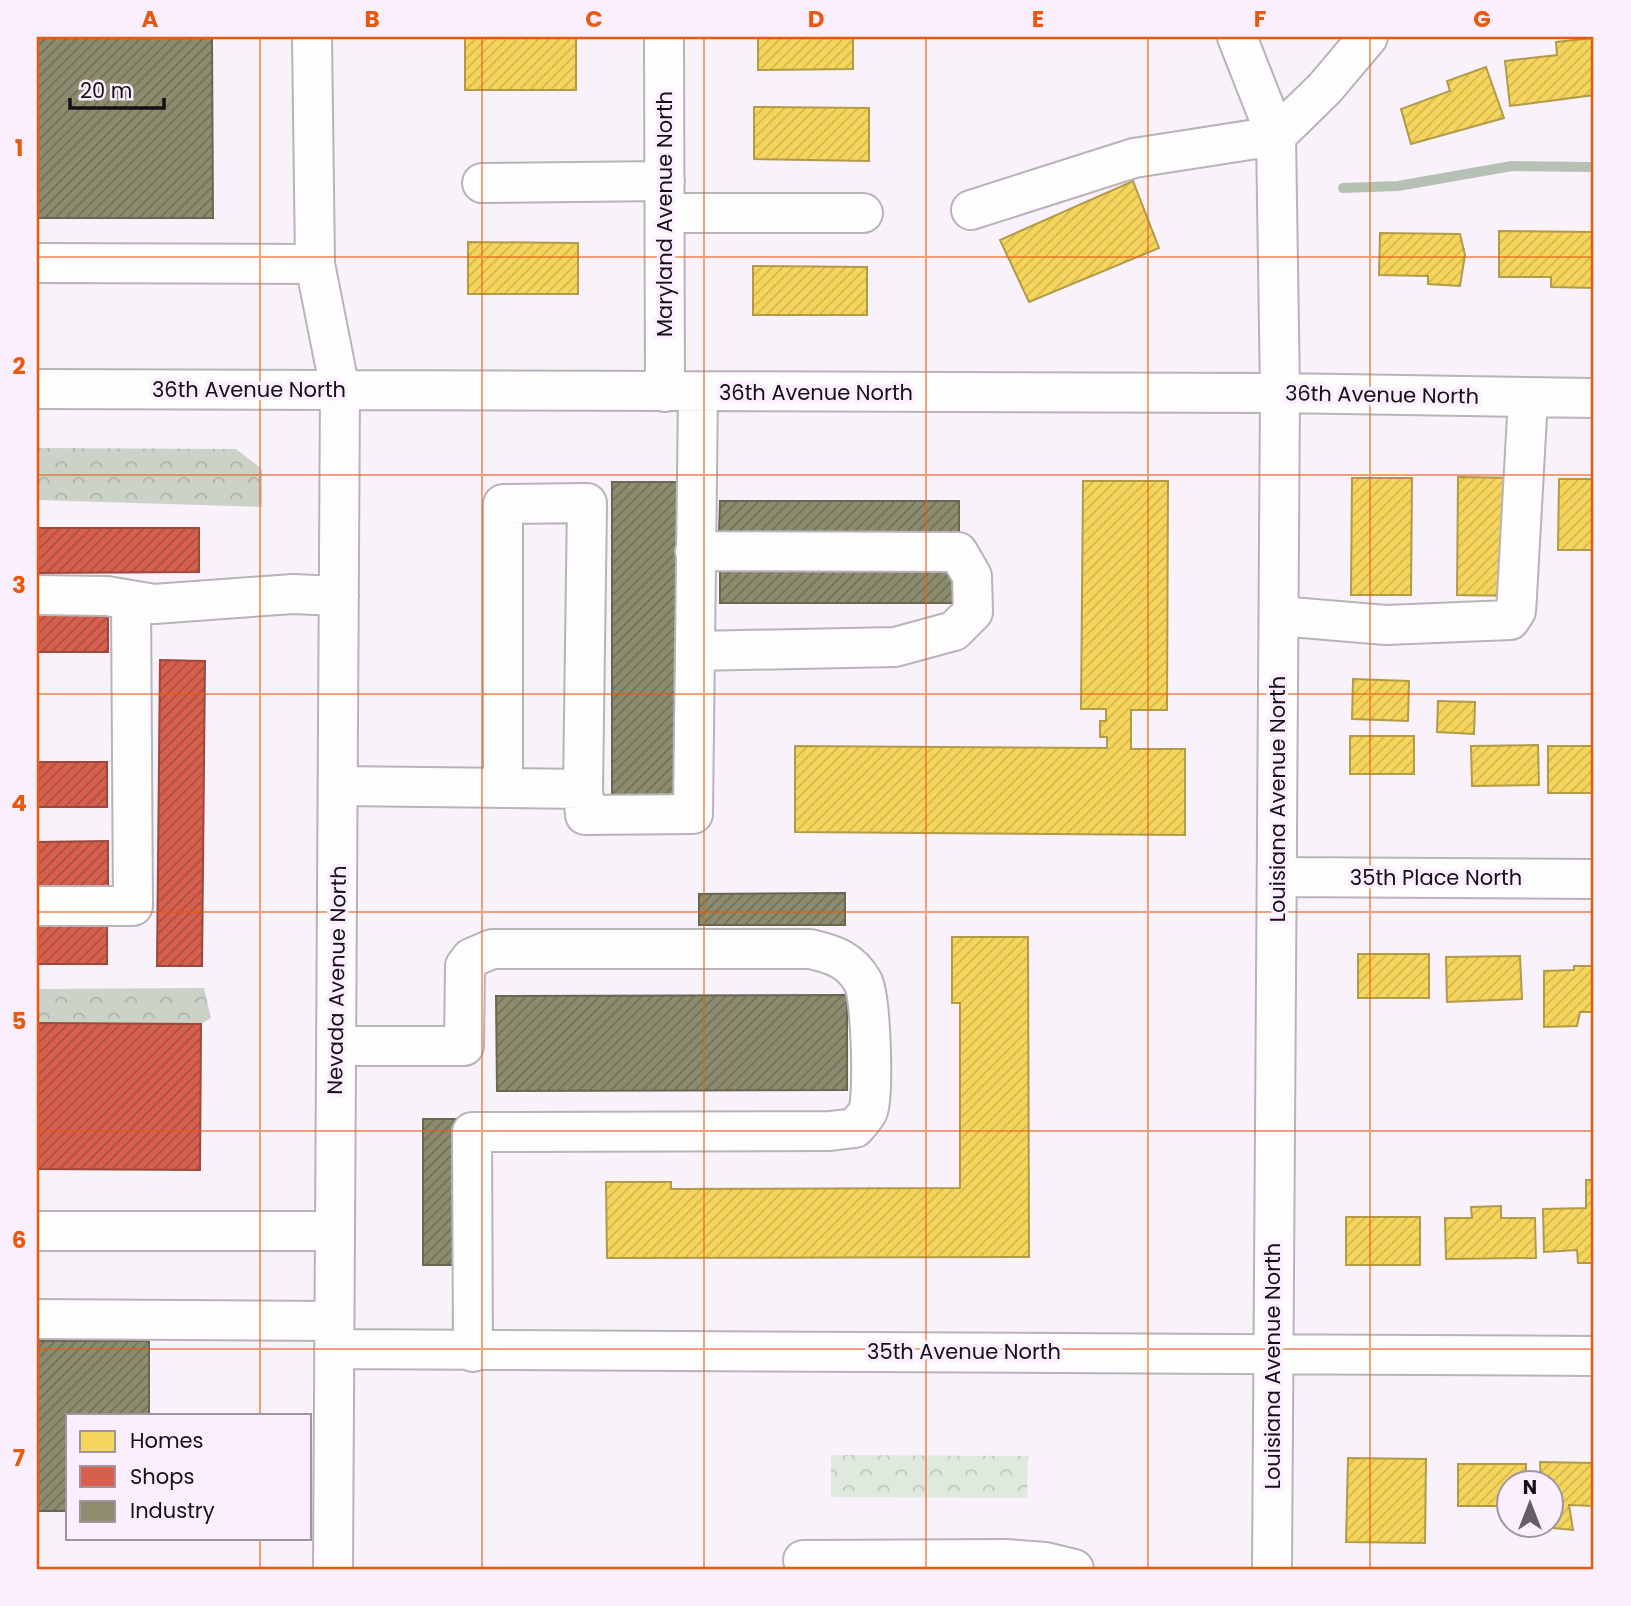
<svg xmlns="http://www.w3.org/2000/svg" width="1631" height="1606" viewBox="0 0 1631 1606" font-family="Poppins,sans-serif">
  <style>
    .forest { fill: url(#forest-crowns) }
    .park { fill: url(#park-crowns) }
    .homes { fill: url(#homes-hatch); stroke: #b29a47; stroke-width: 2 }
    .shops { fill: url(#shops-hatch); stroke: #9c483c; stroke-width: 2 }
    .industry { fill: url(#industry-hatch); stroke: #686753; stroke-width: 2 }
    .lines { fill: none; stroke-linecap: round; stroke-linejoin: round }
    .stream { stroke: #b5c2b3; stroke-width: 10 }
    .minor-casing { stroke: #b8b2b9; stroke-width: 42 }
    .minor { stroke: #fefdfe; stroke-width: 38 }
    .grid { fill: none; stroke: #e8590c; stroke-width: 2; stroke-opacity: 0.55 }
    .labels { text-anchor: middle; stroke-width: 7; stroke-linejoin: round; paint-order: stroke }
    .street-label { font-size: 21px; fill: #141015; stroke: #fbeeff }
    .neatline { fill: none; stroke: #e8590c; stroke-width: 2.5 }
    .grid-label { font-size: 23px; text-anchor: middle; font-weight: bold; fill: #e8590c }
  </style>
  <defs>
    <pattern id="forest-crowns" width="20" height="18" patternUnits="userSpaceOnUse" patternTransform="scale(1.75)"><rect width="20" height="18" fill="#cbd3c9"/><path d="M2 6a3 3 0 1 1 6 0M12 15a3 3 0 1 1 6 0" fill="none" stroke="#adb4ac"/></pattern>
    <pattern id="park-crowns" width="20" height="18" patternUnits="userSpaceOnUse" patternTransform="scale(1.75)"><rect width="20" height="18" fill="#e0e9de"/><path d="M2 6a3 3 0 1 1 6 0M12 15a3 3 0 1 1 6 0" fill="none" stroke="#bfc7be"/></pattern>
    <pattern id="homes-hatch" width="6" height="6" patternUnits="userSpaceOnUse" patternTransform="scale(1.75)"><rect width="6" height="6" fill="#f6d55c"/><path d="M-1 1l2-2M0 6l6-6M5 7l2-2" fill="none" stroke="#d2b64f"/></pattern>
    <pattern id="shops-hatch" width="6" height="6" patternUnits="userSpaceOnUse" patternTransform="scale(1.75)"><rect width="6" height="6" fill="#d6604d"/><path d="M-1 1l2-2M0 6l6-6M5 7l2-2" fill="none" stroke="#ac4e3f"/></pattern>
    <pattern id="industry-hatch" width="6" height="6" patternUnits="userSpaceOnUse" patternTransform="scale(1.75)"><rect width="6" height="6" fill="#8c8c6e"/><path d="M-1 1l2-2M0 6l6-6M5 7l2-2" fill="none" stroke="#717159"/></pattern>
  </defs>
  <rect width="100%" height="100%" fill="#f9f2fb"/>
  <!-- forest -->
  <path class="forest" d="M 37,448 L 236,449 L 262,469 L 262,507 L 37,500 Z
    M 204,988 L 211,1018 L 201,1024 L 37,1023 L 37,989 Z"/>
  <!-- park -->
  <path class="park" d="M 831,1455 L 1028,1456 L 1027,1498 L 831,1497 Z"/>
  <!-- homes -->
  <path class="homes" d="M 465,37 L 576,38 L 576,90 L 465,90 Z
    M 758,37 L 853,37 L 853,69 L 758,70 Z
    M 1594,38 L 1594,95 L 1510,106 L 1505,61 L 1557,55 L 1556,42 Z
    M 1486,67 L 1504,118 L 1411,144 L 1401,109 L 1450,91 L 1447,81 Z
    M 754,107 L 869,108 L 869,161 L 754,159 Z
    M 1133,181 L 1159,248 L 1029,302 L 1000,240 Z
    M 1499,231 L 1594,232 L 1594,288 L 1551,287 L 1551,277 L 1499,277 Z
    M 1380,233 L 1460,234 L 1465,255 L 1460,286 L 1428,284 L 1428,276 L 1379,275 Z
    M 468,242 L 578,243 L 578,294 L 468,294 Z
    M 753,266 L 867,267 L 867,315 L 753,315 Z
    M 1458,477 L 1519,478 L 1517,596 L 1457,595 Z
    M 1352,478 L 1412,478 L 1411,595 L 1351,595 Z
    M 1559,479 L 1594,479 L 1594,550 L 1558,550 Z
    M 1083,481 L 1168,481 L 1167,710 L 1131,710 L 1131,749 L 1185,749 L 1185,835 L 795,832 L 795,746 L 1107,748 L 1107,737 L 1100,737 L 1100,721 L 1106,721 L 1106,709 L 1081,709 Z
    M 1353,679 L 1409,681 L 1408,721 L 1352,719 Z
    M 1438,701 L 1475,702 L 1474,734 L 1437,732 Z
    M 1350,736 L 1414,736 L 1414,774 L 1350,774 Z
    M 1538,745 L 1539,785 L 1472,786 L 1471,746 Z
    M 1548,746 L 1594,746 L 1594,793 L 1548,793 Z
    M 952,937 L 1028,937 L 1029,1257 L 607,1258 L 606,1182 L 671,1182 L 671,1189 L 960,1188 L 960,1003 L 952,1003 Z
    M 1358,954 L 1429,954 L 1429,998 L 1358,998 Z
    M 1520,956 L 1522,999 L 1447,1002 L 1446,957 Z
    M 1574,966 L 1594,966 L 1594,1012 L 1580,1012 L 1577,1026 L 1544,1027 L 1544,971 L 1574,970 Z
    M 1586,1180 L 1594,1180 L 1594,1263 L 1578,1263 L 1577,1250 L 1544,1252 L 1543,1209 L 1586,1208 Z
    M 1501,1206 L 1501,1218 L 1535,1218 L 1536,1258 L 1446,1259 L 1445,1218 L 1472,1218 L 1471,1207 Z
    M 1346,1217 L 1420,1217 L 1420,1265 L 1346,1265 Z
    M 1348,1458 L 1426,1459 L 1425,1543 L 1346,1542 Z
    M 1540,1462 L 1594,1463 L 1594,1506 L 1569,1505 L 1573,1530 L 1542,1527 L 1550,1526 L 1550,1484 L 1541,1484 Z
    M 1458,1464 L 1526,1464 L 1526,1484 L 1508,1484 L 1508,1506 L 1458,1506 Z"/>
  <!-- shops -->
  <path class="shops" d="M 37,528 L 199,528 L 199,572 L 37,573 Z
    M 37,607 L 108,607 L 108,652 L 37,652 Z
    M 160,660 L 205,661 L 202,966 L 157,966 Z
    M 37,762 L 107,762 L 107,807 L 37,807 Z
    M 108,841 L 108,886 L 37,886 L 37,842 Z
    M 37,919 L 107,919 L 107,964 L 37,964 Z
    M 37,1023 L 201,1024 L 200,1170 L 37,1169 Z"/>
  <!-- industry -->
  <path class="industry" d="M 37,37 L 212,37 L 213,218 L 37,218 Z
    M 612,482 L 677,482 L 677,802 L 612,802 Z
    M 720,501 L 959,501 L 959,535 L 719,534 Z
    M 720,571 L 960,571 L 960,603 L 720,603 Z
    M 845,893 L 845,925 L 699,925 L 699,894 Z
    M 847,995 L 847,1090 L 497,1091 L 496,996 Z
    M 423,1119 L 456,1119 L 455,1265 L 423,1265 Z
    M 37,1341 L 149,1341 L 149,1415 L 68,1415 L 68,1511 L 37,1511 Z"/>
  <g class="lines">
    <!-- stream -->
    <path class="stream" d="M 1343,188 L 1398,186 L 1512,166 L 1594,167"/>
    <defs>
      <path id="minor" d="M 312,37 L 315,264
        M 664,37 L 665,392
        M 1237,37 L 1276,136 L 1280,393 L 1272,1569
        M 482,183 L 665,181
        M 971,210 L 1134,158 L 1276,136 L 1325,88 L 1368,37
        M 665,213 L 863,213
        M 37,263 L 315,264 L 340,390 L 333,1569
        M 37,389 L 1280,393 L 1594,398
        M 37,595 L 107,596 L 154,604 L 293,594 L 339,596
        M 1279,616 L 1386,625 L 1510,620 L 1516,611 L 1517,596 L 1528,398
        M 695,651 L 895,647 L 954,631 L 973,612 L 972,576 L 958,552 L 695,551
        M 339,786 L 583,789 L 585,815 L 693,814 L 698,393
        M 503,788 L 503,504 L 587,503 L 583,789
        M 1278,877 L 1594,879
        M 37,906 L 133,906 L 131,600
        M 337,1046 L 464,1046 L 465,966 L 471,958 L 492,949 L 810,949 C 833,954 851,960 863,982 C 871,996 874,1095 868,1111 C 866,1116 859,1123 855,1128 L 830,1131 L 472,1132 L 473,1352
        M 37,1231 L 335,1231
        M 37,1319 L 334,1321
        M 334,1349 L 1594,1356
        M 803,1560 L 1006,1559 L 1045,1562 L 1074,1569"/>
    </defs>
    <!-- minor casing -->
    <use href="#minor" class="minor-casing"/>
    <!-- minor -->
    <use href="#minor" class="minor"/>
  </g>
  <!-- grid -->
  <path class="grid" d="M 260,37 L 260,1415M 482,37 L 482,1569M 704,37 L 704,1569M 926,37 L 926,1569M 1148,37 L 1148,1569M 1370,37 L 1370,1569M 37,257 L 1594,257M 37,475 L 1594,475M 37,694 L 1594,694M 37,912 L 1594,912M 37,1131 L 1594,1131M 37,1349 L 1594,1349M 260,1538 L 260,1569"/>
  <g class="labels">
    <!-- street labels -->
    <g class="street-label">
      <text transform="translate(665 214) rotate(-90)" y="7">Maryland Avenue North</text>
      <text x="249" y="397">36th Avenue North</text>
      <text x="816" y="400">36th Avenue North</text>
      <text transform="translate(1382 395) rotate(1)" y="7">36th Avenue North</text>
      <text transform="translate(1278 799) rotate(-90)" y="7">Louisiana Avenue North</text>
      <text x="1436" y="885">35th Place North</text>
      <text transform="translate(337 980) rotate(-89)" y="7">Nevada Avenue North</text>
      <text x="964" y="1359">35th Avenue North</text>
      <text transform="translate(1273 1366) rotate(-90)" y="7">Louisiana Avenue North</text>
    </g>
  </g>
  <!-- border -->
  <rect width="1631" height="1606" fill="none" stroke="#fbeeff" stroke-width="77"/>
  <!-- legend -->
  <rect x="66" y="1414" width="245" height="126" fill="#fbeeff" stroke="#9f95a1" stroke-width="2"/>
  <rect x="80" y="1431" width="35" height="21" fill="#f6d55c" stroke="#9f95a1" stroke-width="2"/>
  <text x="130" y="1448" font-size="21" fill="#141015">Homes</text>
  <rect x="80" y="1466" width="35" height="21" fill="#d6604d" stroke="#9f95a1" stroke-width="2"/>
  <text x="130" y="1484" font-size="21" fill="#141015">Shops</text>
  <rect x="80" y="1501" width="35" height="21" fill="#8c8c6e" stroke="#9f95a1" stroke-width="2"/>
  <text x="130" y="1518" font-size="21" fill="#141015">Industry</text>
  <!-- north arrow -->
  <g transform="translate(1530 1504)"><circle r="33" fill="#fbeeff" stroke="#9f95a1" stroke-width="2"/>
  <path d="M0-5L12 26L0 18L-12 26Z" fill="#645f66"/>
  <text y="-10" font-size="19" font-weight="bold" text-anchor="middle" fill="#141015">N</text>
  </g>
  <!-- scale -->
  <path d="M70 98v10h94v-10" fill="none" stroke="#141015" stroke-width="3.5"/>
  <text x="80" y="98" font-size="21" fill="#141015" stroke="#fbeeff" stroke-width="5" paint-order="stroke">20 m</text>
  <rect x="38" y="38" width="1554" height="1530" class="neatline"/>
  <g class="grid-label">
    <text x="150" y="27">A</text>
    <text x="372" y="27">B</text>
    <text x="594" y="27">C</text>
    <text x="816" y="27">D</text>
    <text x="1038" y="27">E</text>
    <text x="1260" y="27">F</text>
    <text x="1482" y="27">G</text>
    <text x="19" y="156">1</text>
    <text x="19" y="374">2</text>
    <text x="19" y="593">3</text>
    <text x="19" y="811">4</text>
    <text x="19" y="1029">5</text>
    <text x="19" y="1248">6</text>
    <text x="19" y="1466">7</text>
  </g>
</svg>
